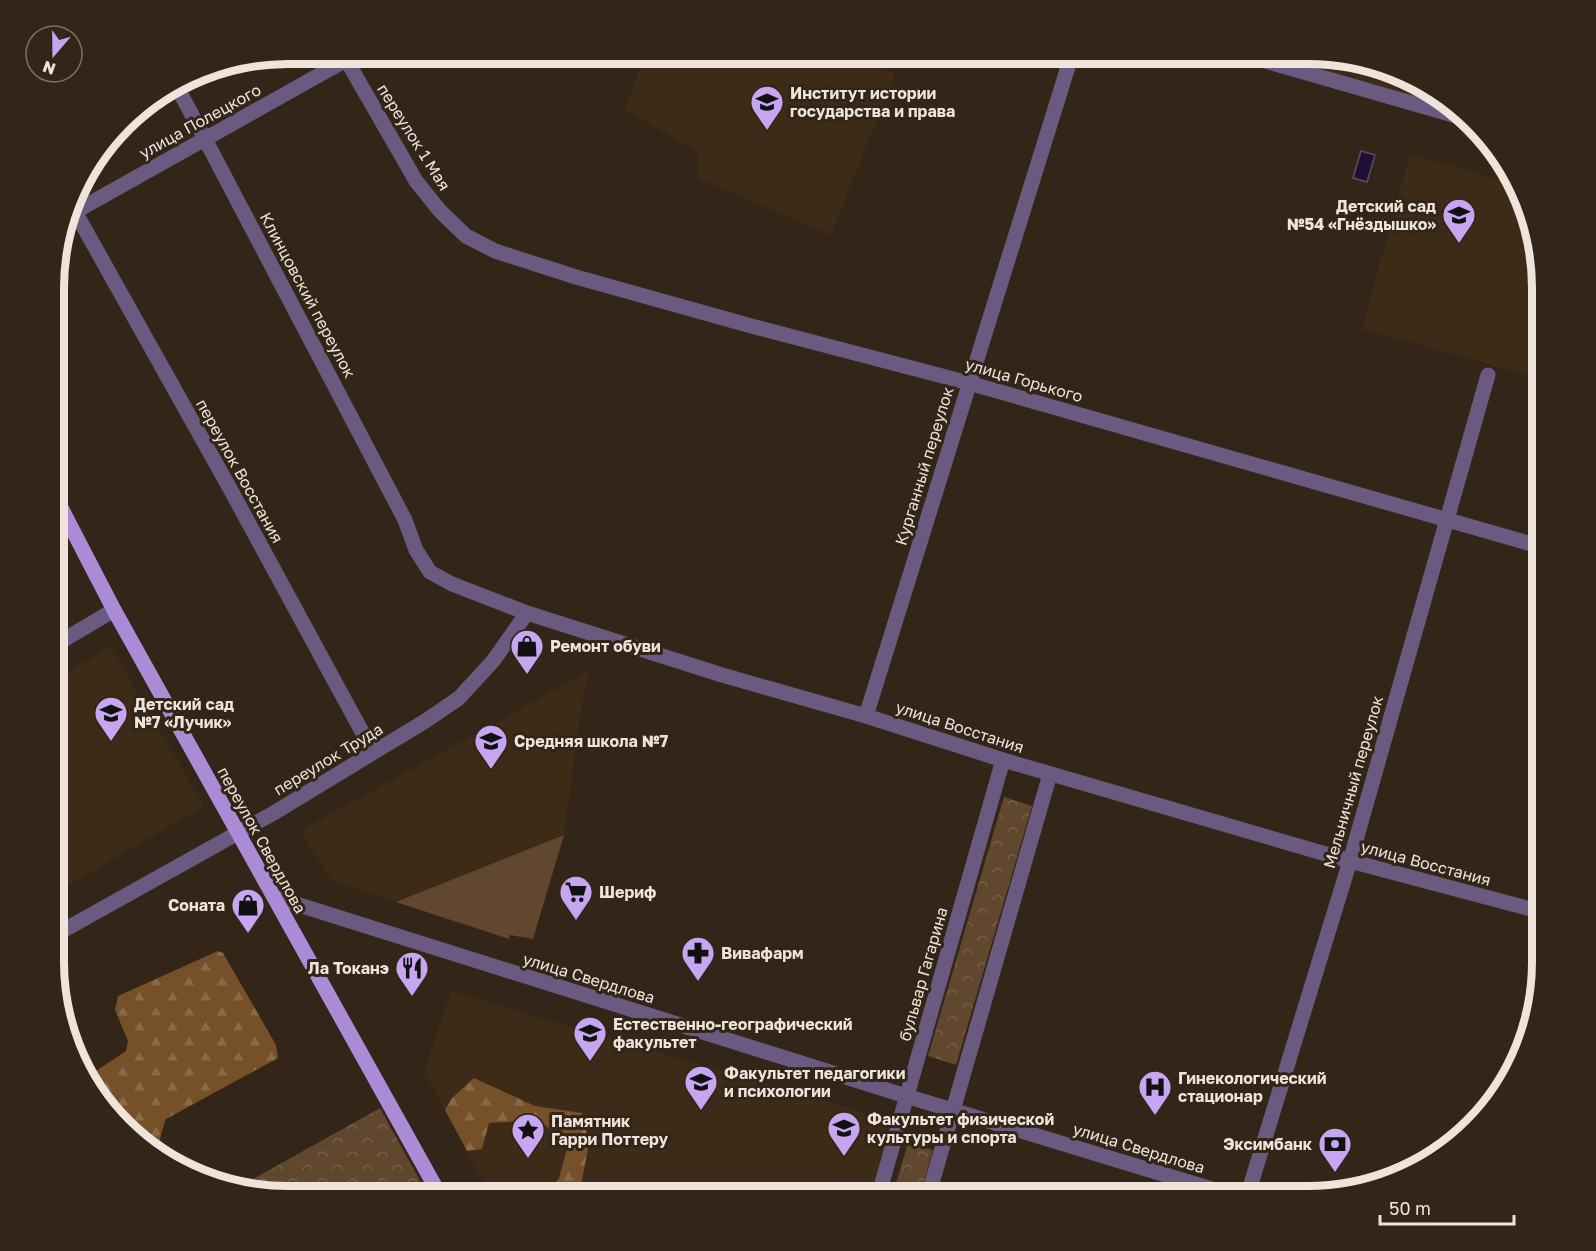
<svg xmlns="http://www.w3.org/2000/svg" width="1596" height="1251" viewBox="0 0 1596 1251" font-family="'Golos Text',sans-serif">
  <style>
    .built { fill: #3e2b17 }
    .grass { fill: #60472e }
    .forest { fill: url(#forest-firs) }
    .park { fill: url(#park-crowns) }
    .water { fill: #210e34; stroke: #5e4e66; stroke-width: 1.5 }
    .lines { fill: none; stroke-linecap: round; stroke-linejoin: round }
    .minor { stroke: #6a5a7f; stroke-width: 15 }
    .major { stroke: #ab8bd6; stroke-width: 15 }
    .labels { text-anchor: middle; stroke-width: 6; stroke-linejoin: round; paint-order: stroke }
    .poi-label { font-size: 16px; font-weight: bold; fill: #eee4db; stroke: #332517; text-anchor: start }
    .street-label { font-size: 16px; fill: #eee4db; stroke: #332517 }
    .rim { fill: none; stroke: #eee4db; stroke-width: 8 }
  </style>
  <defs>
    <pattern id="forest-firs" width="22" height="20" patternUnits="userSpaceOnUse" patternTransform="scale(1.5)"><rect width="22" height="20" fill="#755029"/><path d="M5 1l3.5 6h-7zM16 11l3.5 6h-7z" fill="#896947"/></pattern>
    <pattern id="park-crowns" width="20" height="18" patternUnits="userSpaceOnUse" patternTransform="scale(1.5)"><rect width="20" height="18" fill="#60472e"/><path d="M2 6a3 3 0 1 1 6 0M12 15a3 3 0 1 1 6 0" fill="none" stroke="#77614c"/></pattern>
  </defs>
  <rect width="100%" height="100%" fill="#332517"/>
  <!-- built -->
  <path class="built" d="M 645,54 L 843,54 L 895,73 L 831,235 L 698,178 L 697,151 L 625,110 Z
    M 1249,54 L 1322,54 L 1397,72 L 1462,113 Z
    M 1410,154 L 1513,183 L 1524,199 L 1542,289 L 1542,379 L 1362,329 Z
    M 111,647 L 204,806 L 55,893 L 55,679 Z
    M 589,671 L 581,710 L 564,835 L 396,902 L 331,880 L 300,831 Z
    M 451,991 L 899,1123 L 878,1197 L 491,1197 L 424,1071 Z"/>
  <!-- grass -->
  <path class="grass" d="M 564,835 L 533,939 L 510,935 L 509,939 L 396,902 Z"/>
  <!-- forest -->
  <path class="forest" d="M 218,951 L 223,953 L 276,1045 L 278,1058 L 166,1119 L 161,1134 L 158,1154 L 134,1138 L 87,1077 L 126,1051 L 128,1041 L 115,1010 L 118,996 Z
    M 474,1078 L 535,1106 L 582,1113 L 589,1144 L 580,1190 L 576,1197 L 544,1197 L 559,1178 L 568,1145 L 539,1120 L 489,1123 L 482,1149 L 467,1151 L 445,1110 L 452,1098 Z"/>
  <!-- park -->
  <path class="park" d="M 1004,797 L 1032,806 L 956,1065 L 928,1056 Z
    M 380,1108 L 429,1197 L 274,1197 L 237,1188 Z
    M 908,1143 L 933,1150 L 920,1197 L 892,1197 Z"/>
  <!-- water -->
  <path class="water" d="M 1361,151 L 1375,155 L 1367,182 L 1353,178 Z"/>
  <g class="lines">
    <!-- minor -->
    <path class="minor" d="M 343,54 L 416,181 L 440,211 L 466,236 L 495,251 L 576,277 L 755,327 L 969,383 L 1542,547
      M 1241,54 L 1467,119
      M 177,87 L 205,139 L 405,520 L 416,550 L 430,572 L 452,584 L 527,613 L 722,675 L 866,716 L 1003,760 L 1350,861 L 1542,912
      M 73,208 L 228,485 L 373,752
      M 71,214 L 346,60
      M 55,645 L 114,610
      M 866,716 L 1072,54
      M 274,897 L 906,1096 L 1238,1197
      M 55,935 L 272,814 L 427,720 L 459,698 L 493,661 L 527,613
      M 878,1197 L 1003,760
      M 928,1197 L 1050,774
      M 1247,1197 L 1350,861 L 1488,375"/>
    <!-- major -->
    <path class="major" d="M 56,498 L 114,610 L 441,1197"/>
  </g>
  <!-- icons -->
  <defs>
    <symbol id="university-pin" viewBox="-11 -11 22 30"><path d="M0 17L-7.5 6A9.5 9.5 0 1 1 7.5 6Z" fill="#c6a6f0" stroke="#332517"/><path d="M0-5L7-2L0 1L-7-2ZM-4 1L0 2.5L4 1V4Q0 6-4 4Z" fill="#111"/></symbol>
    <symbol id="school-pin" viewBox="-11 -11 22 30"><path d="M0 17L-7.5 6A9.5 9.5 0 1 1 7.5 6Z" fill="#c6a6f0" stroke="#332517"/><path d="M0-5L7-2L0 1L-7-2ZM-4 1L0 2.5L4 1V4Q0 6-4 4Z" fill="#111"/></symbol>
    <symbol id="shop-pin" viewBox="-11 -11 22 30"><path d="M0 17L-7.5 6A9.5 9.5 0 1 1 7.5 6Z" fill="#c6a6f0" stroke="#332517"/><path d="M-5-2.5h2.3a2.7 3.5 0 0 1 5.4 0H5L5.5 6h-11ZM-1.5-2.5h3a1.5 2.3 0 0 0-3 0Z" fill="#111"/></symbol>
    <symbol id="supermarket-pin" viewBox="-11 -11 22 30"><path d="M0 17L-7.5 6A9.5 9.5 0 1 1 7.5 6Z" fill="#c6a6f0" stroke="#332517"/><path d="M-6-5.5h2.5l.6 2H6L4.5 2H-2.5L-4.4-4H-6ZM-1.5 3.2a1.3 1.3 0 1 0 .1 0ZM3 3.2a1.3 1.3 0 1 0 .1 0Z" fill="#111"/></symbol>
    <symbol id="pharmacy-pin" viewBox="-11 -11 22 30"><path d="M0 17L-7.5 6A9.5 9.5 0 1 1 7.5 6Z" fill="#c6a6f0" stroke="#332517"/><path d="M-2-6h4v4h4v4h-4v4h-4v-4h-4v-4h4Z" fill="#111"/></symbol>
    <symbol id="restaurant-pin" viewBox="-11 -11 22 30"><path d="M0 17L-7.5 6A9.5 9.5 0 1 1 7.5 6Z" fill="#c6a6f0" stroke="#332517"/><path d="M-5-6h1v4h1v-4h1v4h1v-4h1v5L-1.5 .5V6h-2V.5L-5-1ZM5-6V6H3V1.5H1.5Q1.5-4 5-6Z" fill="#111"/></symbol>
    <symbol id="hospital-pin" viewBox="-11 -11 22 30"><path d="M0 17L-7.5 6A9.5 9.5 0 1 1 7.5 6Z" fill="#c6a6f0" stroke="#332517"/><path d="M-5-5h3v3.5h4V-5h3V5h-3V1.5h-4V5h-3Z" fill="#111"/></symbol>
    <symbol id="sight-pin" viewBox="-11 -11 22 30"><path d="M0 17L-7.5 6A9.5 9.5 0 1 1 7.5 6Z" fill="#c6a6f0" stroke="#332517"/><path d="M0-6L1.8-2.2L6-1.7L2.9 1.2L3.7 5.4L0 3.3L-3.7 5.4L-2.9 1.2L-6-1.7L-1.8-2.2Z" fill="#111"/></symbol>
    <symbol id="bank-pin" viewBox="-11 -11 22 30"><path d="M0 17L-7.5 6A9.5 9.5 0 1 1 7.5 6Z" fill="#c6a6f0" stroke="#332517"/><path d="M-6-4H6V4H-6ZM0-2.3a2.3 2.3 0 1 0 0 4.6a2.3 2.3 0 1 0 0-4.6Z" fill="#111"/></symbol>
  </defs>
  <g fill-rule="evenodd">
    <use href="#university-pin" x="748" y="83" width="38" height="52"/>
    <use href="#school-pin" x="1440" y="196" width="38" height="52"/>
    <use href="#shop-pin" x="508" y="627" width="38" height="52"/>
    <use href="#school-pin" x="92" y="694" width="38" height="52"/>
    <use href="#school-pin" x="472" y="722" width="38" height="52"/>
    <use href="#supermarket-pin" x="557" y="873" width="38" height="52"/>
    <use href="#shop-pin" x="229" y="886" width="38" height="52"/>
    <use href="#pharmacy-pin" x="679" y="934" width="38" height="52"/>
    <use href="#restaurant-pin" x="393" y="949" width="38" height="52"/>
    <use href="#university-pin" x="571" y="1014" width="38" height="52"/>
    <use href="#university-pin" x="682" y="1063" width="38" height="52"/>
    <use href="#hospital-pin" x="1136" y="1068" width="38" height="52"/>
    <use href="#university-pin" x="825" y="1109" width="38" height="52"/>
    <use href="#sight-pin" x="509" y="1111" width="38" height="52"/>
    <use href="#bank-pin" x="1316" y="1125" width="38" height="52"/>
  </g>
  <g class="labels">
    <!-- poi labels -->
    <g class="poi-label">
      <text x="790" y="99">Институт истории<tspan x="790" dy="18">государства и права</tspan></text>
      <text x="1436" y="212" text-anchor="end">Детский сад<tspan x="1436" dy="18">№54 «Гнёздышко»</tspan></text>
      <text x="550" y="652">Ремонт обуви</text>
      <text x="134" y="710">Детский сад<tspan x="134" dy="18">№7 «Лучик»</tspan></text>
      <text x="514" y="747">Средняя школа №7</text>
      <text x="599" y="898">Шериф</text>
      <text x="225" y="911" text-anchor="end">Соната</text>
      <text x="721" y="959">Вивафарм</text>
      <text x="389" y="974" text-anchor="end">Ла Токанэ</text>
      <text x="613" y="1030">Естественно-географический<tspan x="613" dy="18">факультет</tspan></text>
      <text x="724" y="1079">Факультет педагогики<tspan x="724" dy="18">и психологии</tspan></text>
      <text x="1178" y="1084">Гинекологический<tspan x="1178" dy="18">стационар</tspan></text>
      <text x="867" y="1125">Факультет физической<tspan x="867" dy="18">культуры и спорта</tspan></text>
      <text x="551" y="1127">Памятник<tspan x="551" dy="18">Гарри Поттеру</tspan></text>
      <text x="1312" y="1150" text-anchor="end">Эксимбанк</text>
    </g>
    <!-- street labels -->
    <g class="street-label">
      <text transform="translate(200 121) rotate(-29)" y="6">улица Полецкого</text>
      <text transform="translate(414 137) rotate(58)" y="6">переулок 1 Мая</text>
      <text transform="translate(308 295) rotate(62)" y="6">Клинцовский переулок</text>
      <text transform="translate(1024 380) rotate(16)" y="6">улица Горького</text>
      <text transform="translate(924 466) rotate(-73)" y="6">Курганный переулок</text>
      <text transform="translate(240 471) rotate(61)" y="6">переулок Восстания</text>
      <text transform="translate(960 727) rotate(18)" y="6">улица Восстания</text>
      <text transform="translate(328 759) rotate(-31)" y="6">переулок Труда</text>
      <text transform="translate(1353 782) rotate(-74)" y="6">Мельничный переулок</text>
      <text transform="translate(262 840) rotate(61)" y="6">переулок Свердлова</text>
      <text transform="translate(1426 863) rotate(15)" y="6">улица Восстания</text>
      <text transform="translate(923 974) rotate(-74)" y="6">бульвар Гагарина</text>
      <text transform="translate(589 978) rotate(17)" y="6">улица Свердлова</text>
      <text transform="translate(1139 1148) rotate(17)" y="6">улица Свердлова</text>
    </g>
  </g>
  <!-- crop -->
  <path d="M0 0H1596V1251H0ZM288 64H1308A224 224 0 0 1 1532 288V962A224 224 0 0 1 1308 1186H288A224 224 0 0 1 64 962V288A224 224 0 0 1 288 64Z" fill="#332517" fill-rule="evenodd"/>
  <path class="rim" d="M288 64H1308A224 224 0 0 1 1532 288V962A224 224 0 0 1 1308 1186H288A224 224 0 0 1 64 962V288A224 224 0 0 1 288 64Z"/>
  <!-- north arrow -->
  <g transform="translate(54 54) rotate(200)"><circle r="28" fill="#332517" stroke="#7e7165" stroke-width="1.5"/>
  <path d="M0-4.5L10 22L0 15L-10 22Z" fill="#c6a6f0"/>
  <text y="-9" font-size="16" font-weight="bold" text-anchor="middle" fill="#eee4db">N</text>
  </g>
  <!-- scale -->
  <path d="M1380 1215v9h134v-9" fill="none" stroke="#eee4db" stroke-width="3"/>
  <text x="1389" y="1215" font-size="18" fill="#eee4db" stroke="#332517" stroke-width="4.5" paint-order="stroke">50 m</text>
</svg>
